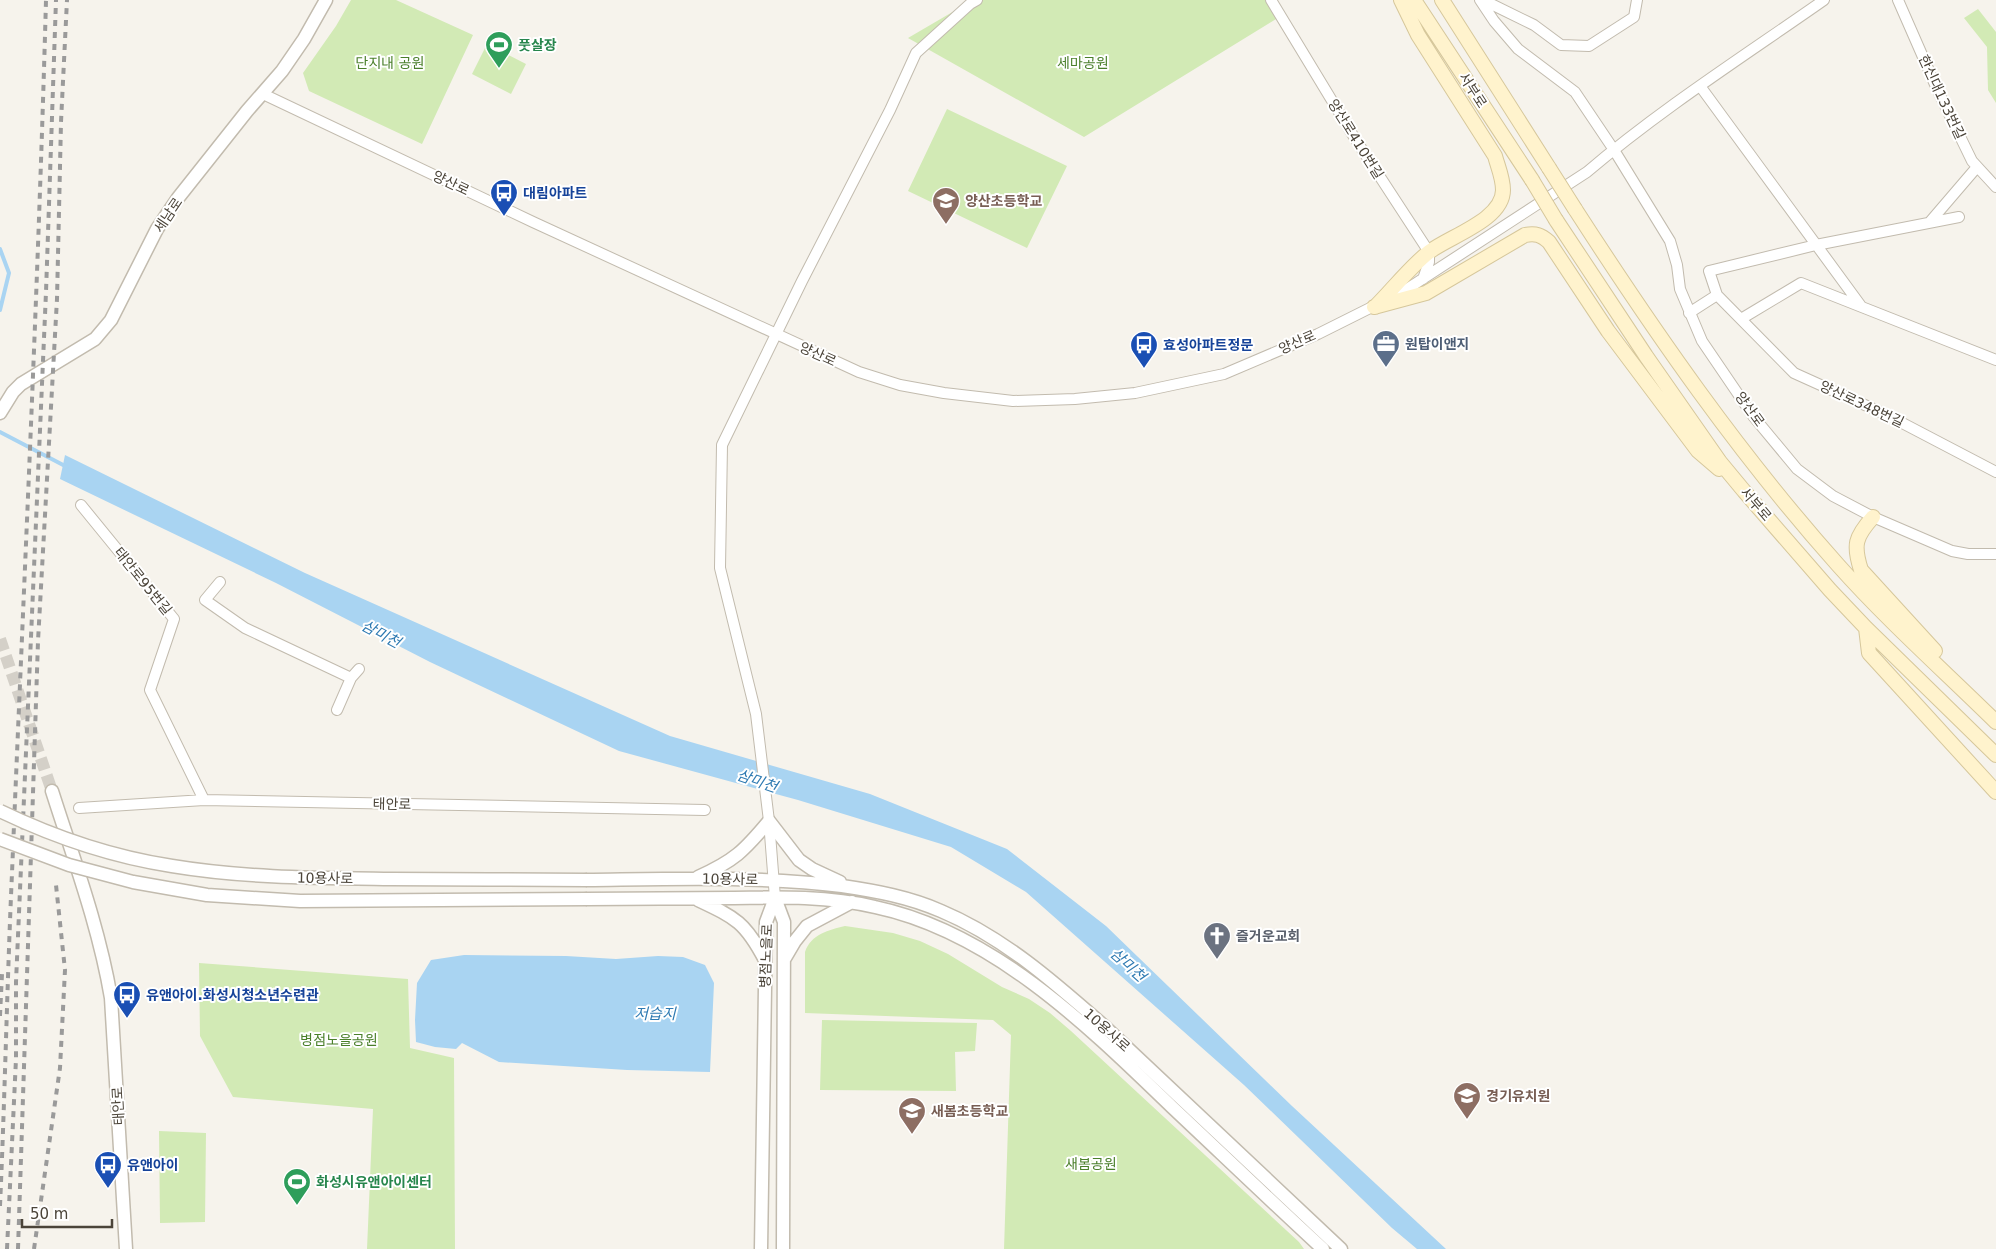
<svg xmlns="http://www.w3.org/2000/svg" width="1996" height="1249" viewBox="0 0 1996 1249" font-family="'DejaVu Sans','Noto Sans KR',sans-serif">
  <style>
    .green { fill: #d2eab5 }
    .water { fill: #a9d4f2 }
    .lines { fill: none; stroke-linecap: round; stroke-linejoin: round }
    .stream { stroke: #a9d4f2; stroke-width: 4 }
    .tertiary-tunnel { stroke: #d4d0c8; stroke-width: 12; stroke-dasharray: 12 6; stroke-linecap: butt }
    .minor-casing { stroke: #c2bbae; stroke-width: 12 }
    .tertiary-casing { stroke: #c2bbae; stroke-width: 15 }
    .secondary-casing { stroke: #d6c79b; stroke-width: 16 }
    .minor { stroke: #fff; stroke-width: 10 }
    .tertiary { stroke: #fff; stroke-width: 12 }
    .secondary { stroke: #fff3cd; stroke-width: 14 }
    .rail { stroke: #9a9a9a; stroke-width: 4; stroke-dasharray: 6 6; stroke-linecap: butt }
    .tertiary-bridge-casing { stroke: #c2bbae; stroke-width: 15; stroke-linecap: butt }
    .secondary-bridge-casing { stroke: #d6c79b; stroke-width: 16; stroke-linecap: butt }
    .tertiary-bridge { stroke: #fff; stroke-width: 12 }
    .secondary-bridge { stroke: #fff3cd; stroke-width: 14 }
    .labels { text-anchor: middle; stroke-width: 4; stroke-linejoin: round; paint-order: stroke }
    .leisure-label { font-size: 14px; font-weight: bold; fill: #27864d; stroke: #fff; text-anchor: start }
    .park-label { font-size: 14px; fill: #4a7f2a; stroke: #fff }
    .street-label { font-size: 14px; fill: #4b4439; stroke: #fff }
    .transit-label { font-size: 14px; font-weight: bold; fill: #164399; stroke: #fff; text-anchor: start }
    .education-label { font-size: 14px; font-weight: bold; fill: #785e54; stroke: #fff; text-anchor: start }
    .service-label { font-size: 14px; font-weight: bold; fill: #4e5e75; stroke: #fff; text-anchor: start }
    .worship-label { font-size: 14px; font-weight: bold; fill: #5b616d; stroke: #fff; text-anchor: start }
    .water-label { font-size: 15px; font-style: italic; fill: #2e7ab2; stroke: #fff }
  </style>
  <rect width="100%" height="100%" fill="#f6f3ec"/>
  <!-- green -->
  <path class="green" d="M 351,0 L 396,0 L 473,35 L 422,144 L 309,91 L 303,73 L 336,26 Z
    M 973,0 L 1271,0 L 1281,16 L 1084,137 L 908,38 Z
    M 1978,9 L 1996,32 L 1996,103 L 1988,90 L 1987,47 L 1964,18 Z
    M 487,44 L 526,64 L 511,94 L 472,74 Z
    M 947,109 L 1067,166 L 1027,248 L 908,191 Z
    M 845,926 L 893,933 L 920,941 L 948,954 L 1002,987 L 1029,999 L 1050,1013 L 1071,1031 L 1299,1242 L 1304,1249 L 1004,1249 L 1011,1035 L 993,1020 L 805,1013 L 805,952 C 811,934 829,930 845,926 Z
    M 199,963 L 408,979 L 410,1048 L 454,1058 L 455,1249 L 367,1249 L 373,1109 L 233,1097 L 200,1036 Z
    M 822,1020 L 977,1023 L 975,1051 L 955,1052 L 956,1091 L 820,1090 Z
    M 159,1131 L 206,1133 L 205,1222 L 160,1223 Z"/>
  <!-- water -->
  <path class="water" d="M 65,455 L 305,573 L 670,736 L 870,794 L 1007,849 L 1106,926 L 1292,1106 L 1446,1249 L 1417,1249 L 1392,1228 L 1244,1085 L 1026,892 L 951,847 L 798,800 L 619,751 L 430,662 L 276,583 L 60,479 Z
    M 464,955 L 566,956 L 616,959 L 658,956 L 683,957 L 705,965 L 714,983 L 710,1072 L 627,1070 L 499,1062 L 462,1043 L 456,1049 L 435,1047 L 416,1042 L 415,1020 L 417,983 L 431,960 Z"/>
  <g class="lines">
    <!-- stream -->
    <path class="stream" d="M 0,249 L 9,273 L 0,310
      M 0,432 L 67,467"/>
    <!-- tertiary-tunnel -->
    <path class="tertiary-tunnel" d="M 0,639 L 52,791"/>
    <defs>
      <path id="minor" d="M 1271,0 L 1354,137 L 1429,252 L 1429,262 L 1423,279
        M 1480,0 L 1494,21 L 1518,49 L 1575,92 L 1614,150 L 1670,241 L 1677,265 L 1680,289 L 1702,341 L 1753,416 L 1797,469 L 1833,496 L 1873,517 L 1952,551 L 1968,554 L 1996,554
        M 1483,0 L 1534,25 L 1561,45 L 1589,46 L 1634,17 L 1637,0
        M 1898,0 L 1937,89 L 1972,161 L 1996,187
        M 1700,86 L 1861,306
        M 263,94 L 533,222 L 859,372 L 900,385 L 944,393 L 1013,401 L 1075,399 L 1135,393 L 1224,374 L 1318,334 L 1404,291 L 1587,172 C 1661,109 1744,56 1824,0
        M 1929,223 L 1977,167
        M 1717,295 L 1709,271 L 1816,245 L 1959,217
        M 1689,313 L 1717,295 L 1794,373 L 1887,415 L 1996,472
        M 1741,319 L 1801,283 L 1996,360
        M 81,505 L 174,619 L 150,690 L 204,800
        M 220,582 L 205,600 L 245,628 L 351,678 L 359,669
        M 337,710 L 351,678
        M 79,808 L 204,800 L 705,810
        M 775,898 L 769,821 L 756,714 L 720,568 L 722,445 L 802,281 L 890,110 L 916,53 L 970,4 L 977,0"/>
      <path id="tertiary" d="M 0,413 L 13,392 L 21,384 L 95,339 L 111,320 L 157,229 L 178,198 L 247,111 L 282,71 L 304,39 L 326,0
        M 52,791 C 74,860 99,927 111,998 L 126,1249
        M 698,877 C 734,861 744,851 769,821 L 799,860 L 812,869 L 840,882
        M 587,880 C 672,879 757,876 842,886 C 876,891 909,897 941,911 C 1003,937 1054,982 1104,1026 L 1341,1249
        M 775,898 L 784,922 L 783,1249
        M 587,899 C 636,899 685,898 734,898 C 781,897 829,896 875,907 C 993,932 1088,1026 1172,1107 C 1222,1154 1272,1202 1323,1249
        M 698,900 C 736,918 745,922 765,960
        M 785,958 L 795,941 L 807,926 L 852,902
        M 761,1249 L 766,922 L 775,898"/>
      <path id="secondary" d="M 1414,0 L 1532,180
        M 1442,0 L 1549,168
        M 1575,209 C 1655,333 1739,454 1838,565 C 1887,620 1943,670 1996,722
        M 1556,220 L 1646,356 L 1720,462 L 1744,491 L 1830,590 L 1866,628 L 1996,755
        M 1374,307 L 1426,293 L 1525,235 C 1536,233 1541,235 1549,242 L 1608,331 L 1698,451 L 1719,469
        M 1375,307 C 1392,290 1411,266 1429,252 C 1450,236 1503,220 1503,190 C 1503,178 1498,167 1495,156 L 1418,35 L 1401,0
        M 1873,517 C 1855,537 1853,545 1861,570 L 1935,651
        M 1866,628 L 1869,653 L 1996,792"/>
    </defs>
    <!-- minor casing -->
    <use href="#minor" class="minor-casing"/>
    <!-- tertiary casing -->
    <use href="#tertiary" class="tertiary-casing"/>
    <!-- secondary casing -->
    <use href="#secondary" class="secondary-casing"/>
    <!-- minor -->
    <use href="#minor" class="minor"/>
    <!-- tertiary -->
    <use href="#tertiary" class="tertiary"/>
    <!-- secondary -->
    <use href="#secondary" class="secondary"/>
    <!-- rail -->
    <path class="rail" d="M 0,1016 L 2,974
      M 0,1206 C 5,1095 7,984 12,873 C 24,582 38,291 46,0
      M 7,1249 L 16,1059 L 16,982 L 46,292 L 56,0
      M 18,1249 L 38,641 L 57,299 L 61,122 L 67,0
      M 34,1249 L 60,1068 L 65,970 L 56,885"/>
    <defs>
      <path id="tertiary-bridge" d="M 0,811 C 54,837 113,857 172,866 C 244,878 318,878 391,879 C 456,879 522,880 587,880
        M 0,839 L 69,865 L 133,882 L 207,895 L 300,901 L 587,899"/>
      <path id="secondary-bridge" d="M 1549,168 L 1575,209
        M 1532,180 L 1556,220"/>
    </defs>
    <!-- tertiary-bridge casing -->
    <use href="#tertiary-bridge" class="tertiary-bridge-casing"/>
    <!-- secondary-bridge casing -->
    <use href="#secondary-bridge" class="secondary-bridge-casing"/>
    <!-- tertiary-bridge -->
    <use href="#tertiary-bridge" class="tertiary-bridge"/>
    <!-- secondary-bridge -->
    <use href="#secondary-bridge" class="secondary-bridge"/>
  </g>
  <!-- icons -->
  <defs>
    <symbol id="stadium-pin" viewBox="-11 -11 22 30"><path d="M0 17L-7.5 6A9.5 9.5 0 1 1 7.5 6Z" fill="#2e9e5b" stroke="#fff"/><path d="M0-5a6.5 5 0 1 0 0 10a6.5 5 0 1 0 0-10ZM-3.5-1.8h7v3.6h-7Z" fill="#fff"/></symbol>
    <symbol id="bus-pin" viewBox="-11 -11 22 30"><path d="M0 17L-7.5 6A9.5 9.5 0 1 1 7.5 6Z" fill="#1a4fb4" stroke="#fff"/><path d="M-5-6H5V4H4V6H2V4H-2V6H-4V4H-5ZM-3.5-4V0h7V-4ZM-3.5 1.2v1.5H-2V1.2ZM2 1.2v1.5H3.5V1.2Z" fill="#fff"/></symbol>
    <symbol id="school-pin" viewBox="-11 -11 22 30"><path d="M0 17L-7.5 6A9.5 9.5 0 1 1 7.5 6Z" fill="#8d6e63" stroke="#fff"/><path d="M0-5L7-2L0 1L-7-2ZM-4 1L0 2.5L4 1V4Q0 6-4 4Z" fill="#fff"/></symbol>
    <symbol id="office-pin" viewBox="-11 -11 22 30"><path d="M0 17L-7.5 6A9.5 9.5 0 1 1 7.5 6Z" fill="#5c6f8a" stroke="#fff"/><path d="M-6-3h4V-5.5h4V-3h4V5H-6ZM-1-4.5V-3h2v-1.5ZM-6 0V1H6V0Z" fill="#fff"/></symbol>
    <symbol id="church-pin" viewBox="-11 -11 22 30"><path d="M0 17L-7.5 6A9.5 9.5 0 1 1 7.5 6Z" fill="#6b7280" stroke="#fff"/><path d="M-1.2-6h2.4v3.5h3.3v2.4h-3.3V6h-2.4V-.1h-3.3v-2.4h3.3Z" fill="#fff"/></symbol>
  </defs>
  <g fill-rule="evenodd">
    <use href="#stadium-pin" x="483" y="29" width="32" height="43"/>
    <use href="#bus-pin" x="488" y="177" width="32" height="43"/>
    <use href="#school-pin" x="930" y="185" width="32" height="43"/>
    <use href="#office-pin" x="1370" y="328" width="32" height="43"/>
    <use href="#bus-pin" x="1128" y="329" width="32" height="43"/>
    <use href="#church-pin" x="1201" y="920" width="32" height="43"/>
    <use href="#bus-pin" x="111" y="979" width="32" height="43"/>
    <use href="#school-pin" x="1451" y="1080" width="32" height="43"/>
    <use href="#school-pin" x="896" y="1095" width="32" height="43"/>
    <use href="#bus-pin" x="92" y="1149" width="32" height="43"/>
    <use href="#stadium-pin" x="281" y="1166" width="32" height="43"/>
  </g>
  <g class="labels">
    <!-- leisure labels -->
    <g class="leisure-label">
      <text x="518" y="50">풋살장</text>
      <text x="316" y="1187">화성시유앤아이센터</text>
    </g>
    <!-- park labels -->
    <g class="park-label">
      <text x="390" y="68">단지내 공원</text>
      <text x="1083" y="68">세마공원</text>
      <text x="339" y="1045">병점노을공원</text>
      <text x="1091" y="1169">새봄공원</text>
    </g>
    <!-- street labels -->
    <g class="street-label">
      <text transform="translate(1473 90) rotate(57)" y="5">서부로</text>
      <text transform="translate(1942 97) rotate(65)" y="5">한신대133번길</text>
      <text transform="translate(1356 139) rotate(58)" y="5">양산로410번길</text>
      <text transform="translate(451 183) rotate(25)" y="5">양산로</text>
      <text transform="translate(168 215) rotate(-56)" y="5">세남로</text>
      <text transform="translate(1297 342) rotate(-23)" y="5">양산로</text>
      <text transform="translate(818 354) rotate(24)" y="5">양산로</text>
      <text transform="translate(1862 404) rotate(25)" y="5">양산로348번길</text>
      <text transform="translate(1750 409) rotate(54)" y="5">양산로</text>
      <text transform="translate(1756 504) rotate(49)" y="5">서부로</text>
      <text transform="translate(143 581) rotate(51)" y="5">태안로95번길</text>
      <text transform="translate(392 804) rotate(1)" y="5">태안로</text>
      <text transform="translate(325 878) rotate(1)" y="5">10용사로</text>
      <text transform="translate(730 879) rotate(1)" y="5">10용사로</text>
      <text transform="translate(766 956) rotate(-88)" y="5">병점노을로</text>
      <text transform="translate(1107 1030) rotate(42)" y="5">10용사로</text>
      <text transform="translate(118 1106) rotate(-93)" y="5">태안로</text>
    </g>
    <!-- transit labels -->
    <g class="transit-label">
      <text x="523" y="198">대림아파트</text>
      <text x="1163" y="350">효성아파트정문</text>
      <text x="146" y="1000">유앤아이.화성시청소년수련관</text>
      <text x="127" y="1170">유앤아이</text>
    </g>
    <!-- education labels -->
    <g class="education-label">
      <text x="965" y="206">양산초등학교</text>
      <text x="1486" y="1101">경기유치원</text>
      <text x="931" y="1116">새봄초등학교</text>
    </g>
    <!-- service labels -->
    <g class="service-label">
      <text x="1405" y="349">원탑이앤지</text>
    </g>
    <!-- worship labels -->
    <g class="worship-label">
      <text x="1236" y="941">즐거운교회</text>
    </g>
    <!-- water labels -->
    <g class="water-label">
      <text transform="translate(381 634) rotate(28)" y="5">삼미천</text>
      <text transform="translate(757 781) rotate(19)" y="5">삼미천</text>
      <text transform="translate(1128 965) rotate(42)" y="5">삼미천</text>
      <text x="655" y="1019">저습지</text>
    </g>
  </g>
  <!-- scale -->
  <path d="M22 1219v8h90v-8" fill="none" stroke="#4b4439" stroke-width="2.5"/>
  <text x="30" y="1219" font-size="15" fill="#4b4439" stroke="#ffffff" stroke-width="4" paint-order="stroke">50 m</text>
</svg>
